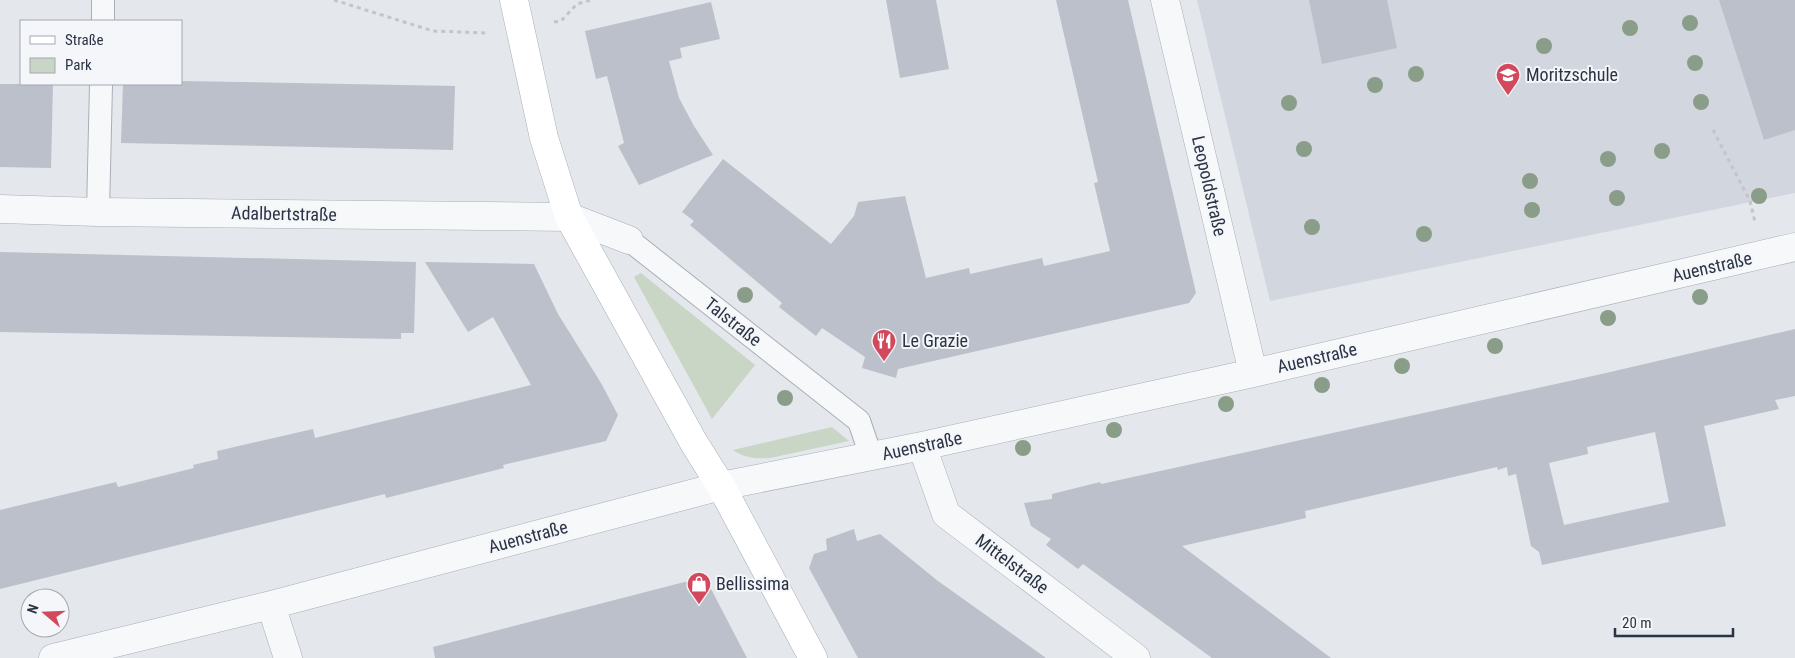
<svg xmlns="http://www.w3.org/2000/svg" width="1795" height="658" viewBox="0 0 1795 658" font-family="'Roboto Condensed',sans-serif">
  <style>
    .built { fill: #d2d6de }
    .green { fill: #c9d6c5 }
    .building { fill: #bbc0ca; fill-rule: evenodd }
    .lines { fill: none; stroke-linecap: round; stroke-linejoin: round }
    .lane-casing { stroke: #a9aeb7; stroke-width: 24 }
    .street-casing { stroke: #a9aeb7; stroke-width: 29 }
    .secondary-casing { stroke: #a9aeb7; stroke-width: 29 }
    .path { stroke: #c2c5cb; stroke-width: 3; stroke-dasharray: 4 4; stroke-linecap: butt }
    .lane { stroke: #f7f8fa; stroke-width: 22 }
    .street { stroke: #f7f8fa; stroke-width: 28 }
    .secondary { stroke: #fff; stroke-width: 28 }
    .tree { fill: #899d89 }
    .labels { text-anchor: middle; stroke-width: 4; stroke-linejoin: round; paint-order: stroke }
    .poi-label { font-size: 18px; fill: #2b3445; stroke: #f4f6f9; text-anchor: start }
    .street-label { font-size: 18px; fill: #2b3445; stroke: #f4f6f9 }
  </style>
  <rect width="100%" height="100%" fill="#e4e7ec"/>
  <!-- built -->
  <path class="built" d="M 1197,0 L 1795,0 L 1795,193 L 1270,301 Z"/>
  <!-- green -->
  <path class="green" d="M 641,273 L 755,365 L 712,419 L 634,277 Z
    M 832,427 L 849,441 L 770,458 C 755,459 745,458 733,450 Z"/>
  <!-- building -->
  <path class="building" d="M 886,0 L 936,0 L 949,69 L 900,78 Z
    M 1056,0 L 1128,0 L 1196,293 L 1189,303 L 898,369 L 896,378 L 862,368 L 865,357 L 822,328 L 816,336 L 779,307 L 782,303 L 690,225 L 694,221 L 682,212 L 723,159 L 831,244 L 854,216 L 858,202 L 905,196 L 926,278 L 969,268 L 970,274 L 1042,258 L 1044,266 L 1110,251 L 1094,183 L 1098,182 Z
    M 1309,0 L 1387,0 L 1397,48 L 1322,64 Z
    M 1719,0 L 1795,0 L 1795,130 L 1764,140 Z
    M 711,2 L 720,39 L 680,48 L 682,58 L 669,61 L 679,98 L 694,126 L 713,155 L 639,185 L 618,146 L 624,143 L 607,76 L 596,79 L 585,31 Z
    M 181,81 L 455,86 L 453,150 L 121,143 L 123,84 L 181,84 Z
    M 0,84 L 53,84 L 51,168 L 0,167 Z
    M 0,252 L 416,262 L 414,333 L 401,333 L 401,339 L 0,332 Z
    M 425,262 L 534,264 L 558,314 L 601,383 L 618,415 L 606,441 L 503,465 L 504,468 L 386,498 L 385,494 L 0,589 L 0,510 L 116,482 L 118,487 L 194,468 L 193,465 L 218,459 L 217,451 L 313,429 L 315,438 L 531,385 L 493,317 L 468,332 Z
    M 1795,329 L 1795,396 L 1775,400 L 1779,409 L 1704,426 L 1726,526 L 1542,565 L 1539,552 L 1531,546 L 1516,474 L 1508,476 L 1507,467 L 1498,470 L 1497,467 L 1305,511 L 1306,518 L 1182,546 L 1331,658 L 1212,658 L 1083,564 L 1078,569 L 1046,545 L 1051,539 L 1031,526 L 1024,503 L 1052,499 L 1052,494 L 1100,482 L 1101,484 L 1606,373 ZM 1655,432 L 1669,502 L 1564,525 L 1549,463 L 1588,454 L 1587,447 Z
    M 854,529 L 857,541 L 880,534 L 938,581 L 1046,658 L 858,658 L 809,568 L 814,554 L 827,550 L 826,539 Z
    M 696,579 L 711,589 L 747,658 L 435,658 L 433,647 Z"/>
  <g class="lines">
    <defs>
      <path id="lane" d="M 103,21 L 103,0
        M 98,212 L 101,84
        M 629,240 L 859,421 L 871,456"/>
      <path id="street" d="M 1165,0 L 1253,373
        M 0,209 L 98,212 L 569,217 L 629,240
        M 922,446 L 946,514 L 1136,658
        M 271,605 L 288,658
        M 53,658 L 271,605 L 721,486 L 922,446 L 1253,373 L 1795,247"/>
      <path id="secondary" d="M 514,0 L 544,138 L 569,217 L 694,443 L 721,486 L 813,658"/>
    </defs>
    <!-- lane casing -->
    <use href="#lane" class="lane-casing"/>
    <!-- street casing -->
    <use href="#street" class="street-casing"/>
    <!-- secondary casing -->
    <use href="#secondary" class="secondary-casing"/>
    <!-- path -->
    <path class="path" d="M 334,0 L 433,31 L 486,33
      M 554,22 L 561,21 L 577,4 L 591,0
      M 1713,130 L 1750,201 L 1755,222"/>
    <!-- lane -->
    <use href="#lane" class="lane"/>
    <!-- street -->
    <use href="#street" class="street"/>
    <!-- secondary -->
    <use href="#secondary" class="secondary"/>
  </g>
  <!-- trees -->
  <g class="tree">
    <circle cx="1690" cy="23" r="8"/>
    <circle cx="1630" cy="28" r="8"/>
    <circle cx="1544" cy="46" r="8"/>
    <circle cx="1695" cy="63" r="8"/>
    <circle cx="1416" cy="74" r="8"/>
    <circle cx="1375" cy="85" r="8"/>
    <circle cx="1701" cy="102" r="8"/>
    <circle cx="1289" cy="103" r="8"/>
    <circle cx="1304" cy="149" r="8"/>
    <circle cx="1662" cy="151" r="8"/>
    <circle cx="1608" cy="159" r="8"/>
    <circle cx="1530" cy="181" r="8"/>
    <circle cx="1759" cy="196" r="8"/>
    <circle cx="1617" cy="198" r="8"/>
    <circle cx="1532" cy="210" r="8"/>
    <circle cx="1312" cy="227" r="8"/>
    <circle cx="1424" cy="234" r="8"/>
    <circle cx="745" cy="295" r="8"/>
    <circle cx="1700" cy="297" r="8"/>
    <circle cx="1608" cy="318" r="8"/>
    <circle cx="1495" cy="346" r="8"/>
    <circle cx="1402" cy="366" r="8"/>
    <circle cx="1322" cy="385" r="8"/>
    <circle cx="785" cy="398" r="8"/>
    <circle cx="1226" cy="404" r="8"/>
    <circle cx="1114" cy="430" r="8"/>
    <circle cx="1023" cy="448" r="8"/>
  </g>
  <!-- icons -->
  <defs>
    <symbol id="school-pin" viewBox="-11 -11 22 30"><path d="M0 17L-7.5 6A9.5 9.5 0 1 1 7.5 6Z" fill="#d1495b" stroke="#f4f6f9"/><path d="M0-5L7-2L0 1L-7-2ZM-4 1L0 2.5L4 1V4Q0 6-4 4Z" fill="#fff"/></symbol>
    <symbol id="restaurant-pin" viewBox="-11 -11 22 30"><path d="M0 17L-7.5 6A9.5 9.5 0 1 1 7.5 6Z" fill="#d1495b" stroke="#f4f6f9"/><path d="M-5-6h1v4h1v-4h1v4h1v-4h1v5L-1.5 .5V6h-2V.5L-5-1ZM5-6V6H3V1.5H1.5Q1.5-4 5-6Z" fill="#fff"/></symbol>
    <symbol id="shop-pin" viewBox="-11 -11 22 30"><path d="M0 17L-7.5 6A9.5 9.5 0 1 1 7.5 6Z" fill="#d1495b" stroke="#f4f6f9"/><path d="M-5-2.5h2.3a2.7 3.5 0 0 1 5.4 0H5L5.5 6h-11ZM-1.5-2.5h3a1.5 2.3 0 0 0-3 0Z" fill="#fff"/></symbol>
  </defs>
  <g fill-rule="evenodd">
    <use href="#school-pin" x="1494" y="61" width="28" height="38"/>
    <use href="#restaurant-pin" x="870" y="327" width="28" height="38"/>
    <use href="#shop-pin" x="685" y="570" width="28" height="38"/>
  </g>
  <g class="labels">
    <!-- poi labels -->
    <g class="poi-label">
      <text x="1526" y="81">Moritzschule</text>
      <text x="902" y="347">Le Grazie</text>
      <text x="716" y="590">Bellissima</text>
    </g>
    <!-- street labels -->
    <g class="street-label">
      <text transform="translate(1209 186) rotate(77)" y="6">Leopoldstraße</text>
      <text transform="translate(284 214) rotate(1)" y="6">Adalbertstraße</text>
      <text transform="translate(1712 267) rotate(-13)" y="6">Auenstraße</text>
      <text transform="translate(733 322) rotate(38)" y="6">Talstraße</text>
      <text transform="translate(1317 358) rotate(-13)" y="6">Auenstraße</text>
      <text transform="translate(922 446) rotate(-12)" y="6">Auenstraße</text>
      <text transform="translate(528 537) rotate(-15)" y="6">Auenstraße</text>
      <text transform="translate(1012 564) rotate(37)" y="6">Mittelstraße</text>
    </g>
  </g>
  <!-- legend -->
  <rect x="20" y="20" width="162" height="65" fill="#f4f6f9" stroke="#a4a8b1"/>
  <rect x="30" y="36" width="25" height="8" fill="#ffffff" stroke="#a4a8b1"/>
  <text x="65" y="45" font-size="15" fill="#2b3445">Straße</text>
  <rect x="30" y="58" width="25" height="15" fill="#c9d6c5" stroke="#a4a8b1"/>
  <text x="65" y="70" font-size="15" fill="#2b3445">Park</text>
  <!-- north arrow -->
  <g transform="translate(45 613) rotate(289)"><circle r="24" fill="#f4f6f9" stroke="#a4a8b1"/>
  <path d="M0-4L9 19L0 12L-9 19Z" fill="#d1495b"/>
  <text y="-8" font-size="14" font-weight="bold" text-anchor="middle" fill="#2b3445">N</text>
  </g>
  <!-- scale -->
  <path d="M1615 628v8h118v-8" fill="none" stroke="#2b3445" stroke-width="2.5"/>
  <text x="1622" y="628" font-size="15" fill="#2b3445" stroke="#f4f6f9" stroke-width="4" paint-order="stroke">20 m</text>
</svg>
